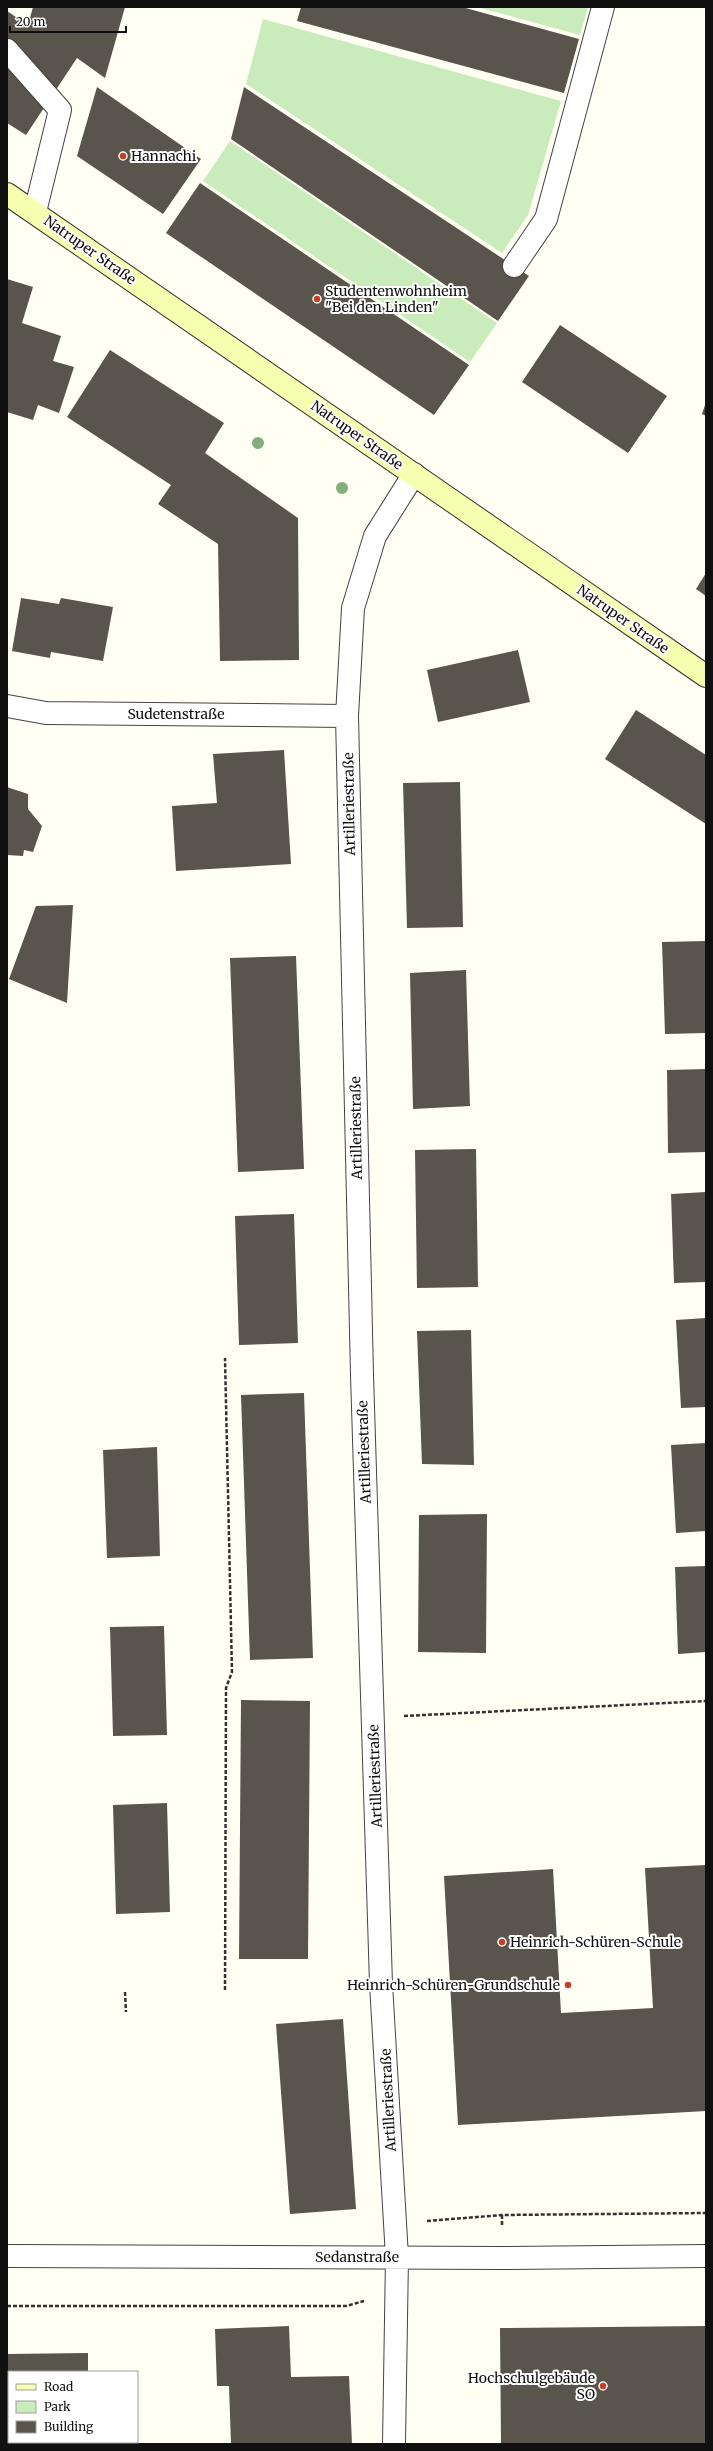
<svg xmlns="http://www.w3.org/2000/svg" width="713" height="2451" viewBox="0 0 713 2451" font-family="Merriweather,serif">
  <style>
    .green { fill: #caebbb }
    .building { fill: #59544c }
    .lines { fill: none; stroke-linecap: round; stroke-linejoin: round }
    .lane-casing { stroke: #434343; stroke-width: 24 }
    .street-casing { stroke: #434343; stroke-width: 24 }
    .secondary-casing { stroke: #323232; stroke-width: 24 }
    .path { stroke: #323232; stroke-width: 2.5; stroke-dasharray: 4 2; stroke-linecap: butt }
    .lane { stroke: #fff; stroke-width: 22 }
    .street { stroke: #fff; stroke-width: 22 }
    .secondary { stroke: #f6ffaf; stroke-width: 22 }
    .tree { fill: #83ae7e }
    .poi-dot { fill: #c53f24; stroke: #fff; stroke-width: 1.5 }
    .labels { text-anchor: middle; stroke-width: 4; stroke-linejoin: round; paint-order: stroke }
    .poi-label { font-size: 14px; fill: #101010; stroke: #fff; text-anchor: start }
    .street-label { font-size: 14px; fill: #101010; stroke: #fff }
  </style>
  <rect width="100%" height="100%" fill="#fffff4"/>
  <!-- green -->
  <path class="green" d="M 477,7 L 588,7 L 580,35 Z
    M 263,19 L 561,101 L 528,215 L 502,253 L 246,84 Z
    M 230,141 L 497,323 L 470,362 L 203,181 Z"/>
  <!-- building -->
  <path class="building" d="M 33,7 L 125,7 L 105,78 L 77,58 L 26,135 L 7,123 L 7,11 L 28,25 Z
    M 301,7 L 462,7 L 579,39 L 564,93 L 297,21 Z
    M 97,87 L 201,159 L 163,214 L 77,156 Z
    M 244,87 L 529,276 L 498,321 L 231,139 Z
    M 200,183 L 469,365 L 434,415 L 166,233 Z
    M 7,279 L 33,287 L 22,323 L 61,336 L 53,361 L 74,367 L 59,413 L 38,405 L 33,420 L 7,412 Z
    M 560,325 L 667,396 L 628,453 L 522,382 Z
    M 110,350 L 224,423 L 205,453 L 298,518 L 299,660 L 220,661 L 218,544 L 158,504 L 171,485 L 67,417 Z
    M 706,402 L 706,416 L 702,414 Z
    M 706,573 L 706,596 L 696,589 Z
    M 21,598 L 59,604 L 61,598 L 113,607 L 103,661 L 51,652 L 50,658 L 12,651 Z
    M 518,650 L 530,702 L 438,722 L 427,670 Z
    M 636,710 L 706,755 L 706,824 L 605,759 Z
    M 284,750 L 291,864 L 176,871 L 172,806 L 217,803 L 213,754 Z
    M 460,782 L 463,927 L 407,928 L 403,783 Z
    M 7,787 L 28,794 L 28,809 L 42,826 L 33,852 L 24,850 L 23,856 L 7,855 Z
    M 73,905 L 67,1003 L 9,979 L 36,906 Z
    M 706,941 L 706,1033 L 665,1034 L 662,942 Z
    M 296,956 L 304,1169 L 238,1172 L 230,958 Z
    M 466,970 L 470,1106 L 413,1109 L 410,973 Z
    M 706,1069 L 706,1152 L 668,1153 L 667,1070 Z
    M 476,1149 L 478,1287 L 417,1288 L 415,1150 Z
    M 706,1192 L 706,1282 L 674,1283 L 671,1194 Z
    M 294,1214 L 298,1343 L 239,1345 L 235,1216 Z
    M 706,1318 L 706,1407 L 681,1408 L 676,1320 Z
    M 471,1330 L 474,1465 L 422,1464 L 417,1331 Z
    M 304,1393 L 313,1658 L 250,1660 L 241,1395 Z
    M 706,1443 L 706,1531 L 676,1533 L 671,1445 Z
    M 157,1447 L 160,1556 L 107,1558 L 103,1450 Z
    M 487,1514 L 486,1653 L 418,1652 L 419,1515 Z
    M 706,1566 L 706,1652 L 678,1654 L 675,1567 Z
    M 164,1626 L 167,1735 L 113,1736 L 110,1627 Z
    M 241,1700 L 310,1701 L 308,1959 L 239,1959 Z
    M 167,1803 L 170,1912 L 116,1914 L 113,1805 Z
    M 706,1865 L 706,2111 L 458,2125 L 444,1876 L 553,1869 L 561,2013 L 653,2008 L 645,1868 Z
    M 343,2019 L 356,2209 L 290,2214 L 276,2024 Z
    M 289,2326 L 291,2377 L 349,2376 L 352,2444 L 231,2444 L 229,2386 L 217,2386 L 215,2329 Z
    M 706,2326 L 706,2444 L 501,2444 L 500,2328 Z
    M 88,2353 L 88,2372 L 9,2372 L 9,2408 L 7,2408 L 7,2354 Z
    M 83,2442 L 101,2442 L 101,2444 L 83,2444 Z"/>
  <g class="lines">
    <defs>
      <path id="lane" d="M 7,50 L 60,110 L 35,212
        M 514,266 L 546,219 L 603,7"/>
      <path id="street" d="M 7,706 L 46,713 L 347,716
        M 7,2256 L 502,2258 L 706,2256
        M 394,2444 L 397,2257 L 381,1984 L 362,1375 L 347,716 L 353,608 L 375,536 L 414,474"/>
      <path id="secondary" d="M 7,194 L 706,676"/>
    </defs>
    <!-- lane casing -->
    <use href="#lane" class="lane-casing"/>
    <!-- street casing -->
    <use href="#street" class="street-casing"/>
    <!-- secondary casing -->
    <use href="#secondary" class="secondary-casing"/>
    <!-- path -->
    <path class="path" d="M 404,1716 L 706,1701
      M 225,1990 L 226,1688 L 232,1672 L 225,1358
      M 125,1992 L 126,2012
      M 502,2215 L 502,2226
      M 427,2221 L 502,2215 L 706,2213
      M 7,2306 L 346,2306 L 364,2301"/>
    <!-- lane -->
    <use href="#lane" class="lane"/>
    <!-- street -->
    <use href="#street" class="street"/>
    <!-- secondary -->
    <use href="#secondary" class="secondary"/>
  </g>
  <!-- trees -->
  <g class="tree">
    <circle cx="258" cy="443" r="6"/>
    <circle cx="342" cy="488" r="6"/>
  </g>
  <!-- markers -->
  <g class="poi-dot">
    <circle cx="123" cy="156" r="4"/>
    <circle cx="317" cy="299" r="4"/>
    <circle cx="502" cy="1942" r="4"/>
    <circle cx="568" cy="1985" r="4"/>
    <circle cx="603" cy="2386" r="4"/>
  </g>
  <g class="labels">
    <!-- poi labels -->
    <g class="poi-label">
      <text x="131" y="161">Hannachi</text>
      <text x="325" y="296">Studentenwohnheim<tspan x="325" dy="16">"Bei den Linden"</tspan></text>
      <text x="510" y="1947">Heinrich-Schüren-Schule</text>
      <text x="560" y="1990" text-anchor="end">Heinrich-Schüren-Grundschule</text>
      <text x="595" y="2383" text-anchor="end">Hochschulgebäude<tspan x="595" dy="16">SO</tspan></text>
    </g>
    <!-- street labels -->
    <g class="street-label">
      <text transform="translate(90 250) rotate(35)" y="5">Natruper Straße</text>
      <text transform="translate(357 435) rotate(35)" y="5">Natruper Straße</text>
      <text transform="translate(623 619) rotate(35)" y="5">Natruper Straße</text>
      <text x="176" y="719">Sudetenstraße</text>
      <text transform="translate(349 804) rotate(-91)" y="5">Artilleriestraße</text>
      <text transform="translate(356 1128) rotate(-91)" y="5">Artilleriestraße</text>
      <text transform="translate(364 1452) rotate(-92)" y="5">Artilleriestraße</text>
      <text transform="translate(375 1776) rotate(-92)" y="5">Artilleriestraße</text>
      <text transform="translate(388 2100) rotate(-93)" y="5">Artilleriestraße</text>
      <text x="357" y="2262">Sedanstraße</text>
    </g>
  </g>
  <!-- border -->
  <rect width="713" height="2451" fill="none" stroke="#101010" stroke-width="16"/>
  <!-- legend -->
  <rect x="8" y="2371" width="130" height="72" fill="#ffffff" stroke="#9f9f9f"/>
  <rect x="16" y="2384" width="20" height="6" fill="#f6ffaf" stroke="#9f9f9f"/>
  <text x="44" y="2391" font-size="12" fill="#101010">Road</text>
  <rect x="16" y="2401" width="20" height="12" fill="#caebbb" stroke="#9f9f9f"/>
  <text x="44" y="2411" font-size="12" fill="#101010">Park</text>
  <rect x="16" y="2421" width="20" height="12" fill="#59544c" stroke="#9f9f9f"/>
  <text x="44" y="2431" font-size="12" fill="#101010">Building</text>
  <!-- scale -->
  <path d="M10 26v6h116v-6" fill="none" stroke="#101010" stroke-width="2"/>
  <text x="16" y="26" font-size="12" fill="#101010" stroke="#ffffff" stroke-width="3" paint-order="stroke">20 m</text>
</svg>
